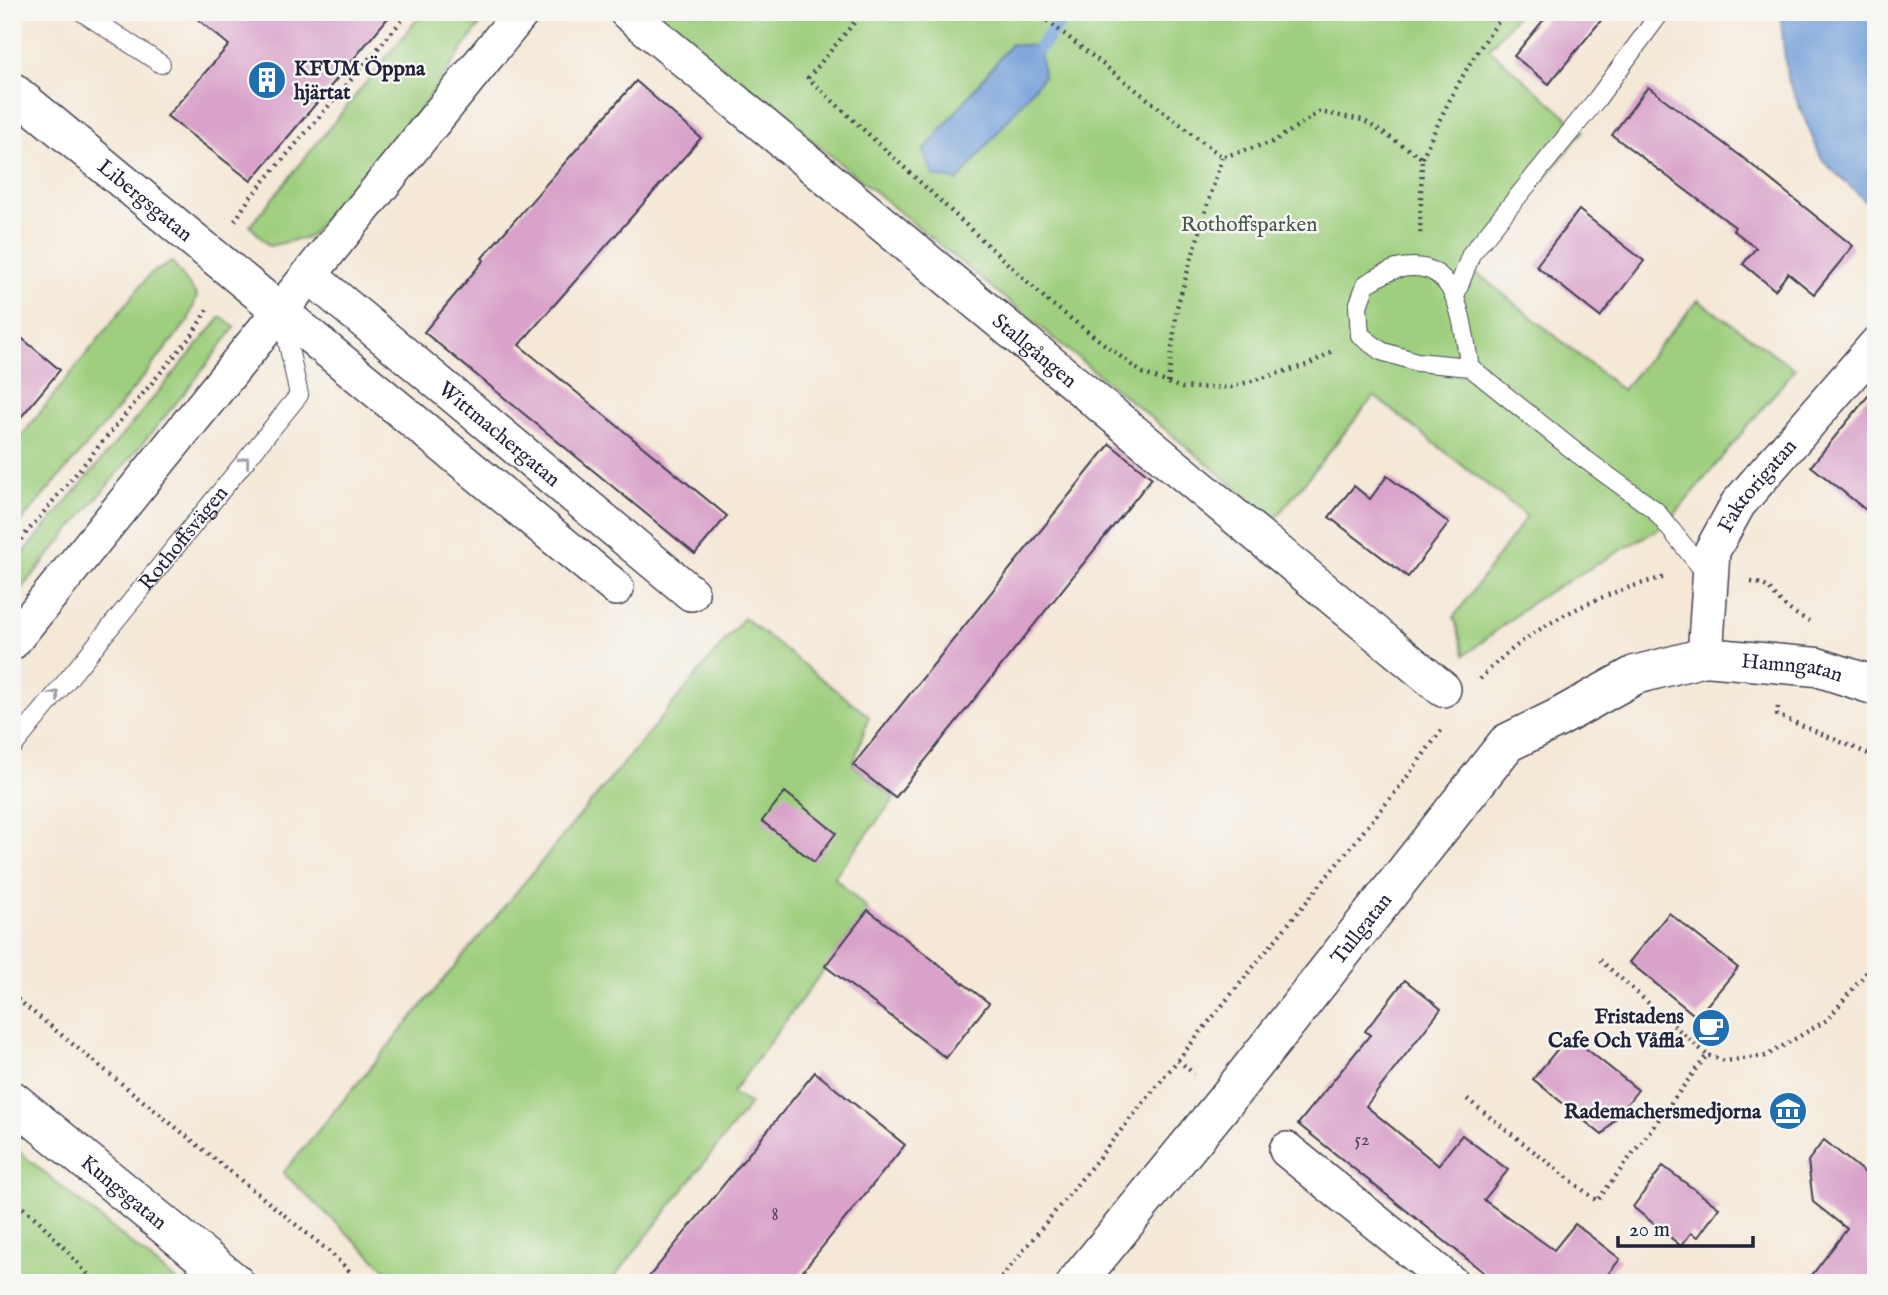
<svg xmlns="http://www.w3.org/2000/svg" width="1888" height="1295" viewBox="0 0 1888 1295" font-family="'IM FELL English',serif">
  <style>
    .green { fill: #9fcf7e; stroke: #60785c; stroke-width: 2 }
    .water { fill: #6f9dd8; stroke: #48608a; stroke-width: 2 }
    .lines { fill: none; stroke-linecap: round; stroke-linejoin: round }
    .stream { stroke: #6f9dd8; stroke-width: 14 }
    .building { fill: #d9a2ca }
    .service-casing { stroke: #424052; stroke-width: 20 }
    .minor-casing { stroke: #424052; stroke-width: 38 }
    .tertiary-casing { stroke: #424052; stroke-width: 41 }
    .path { stroke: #424052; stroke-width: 4.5; stroke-dasharray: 2 5; stroke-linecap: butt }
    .service { stroke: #fff; stroke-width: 18 }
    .minor { stroke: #fff; stroke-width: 35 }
    .tertiary { stroke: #fff; stroke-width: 38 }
    .oneway { stroke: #9c9ca7 }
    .labels { text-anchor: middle; stroke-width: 5; stroke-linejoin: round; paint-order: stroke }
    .number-label { font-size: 18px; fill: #50425f }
    .poi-label { font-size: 21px; font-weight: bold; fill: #22223b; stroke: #f6f6f2; text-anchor: end }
    .street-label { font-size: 21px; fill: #22223b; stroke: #f6f6f2 }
    .park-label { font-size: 21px; fill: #48564f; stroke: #f6f6f2 }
  </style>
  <rect width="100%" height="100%" fill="#f6f6f2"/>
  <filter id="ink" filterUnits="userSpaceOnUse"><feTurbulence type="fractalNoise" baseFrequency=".0143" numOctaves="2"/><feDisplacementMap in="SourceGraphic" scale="14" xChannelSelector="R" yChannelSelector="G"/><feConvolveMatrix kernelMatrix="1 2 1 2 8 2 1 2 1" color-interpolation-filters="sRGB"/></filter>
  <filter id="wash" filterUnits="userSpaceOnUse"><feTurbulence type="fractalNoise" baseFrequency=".00686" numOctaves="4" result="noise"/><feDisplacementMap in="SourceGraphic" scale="28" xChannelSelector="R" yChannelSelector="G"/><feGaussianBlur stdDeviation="1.57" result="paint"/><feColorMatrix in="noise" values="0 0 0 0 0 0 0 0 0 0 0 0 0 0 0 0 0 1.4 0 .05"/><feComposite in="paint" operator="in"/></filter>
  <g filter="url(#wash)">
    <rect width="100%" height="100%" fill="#f5e8d7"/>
    <!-- green -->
    <path class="green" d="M 423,12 L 489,12 L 411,122 L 309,237 L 269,246 L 250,226 Z
      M 655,12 L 1519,12 L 1489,49 L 1583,131 L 1472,269 L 1622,390 L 1698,300 L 1795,369 L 1667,524 L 1538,598 L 1465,655 L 1454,617 L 1527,516 L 1374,396 L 1275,519 Z
      M 172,262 L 197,296 L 188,321 L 105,424 L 12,532 L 12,448 L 150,274 Z
      M 221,317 L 235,327 L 191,385 L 12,600 L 12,567 Z
      M 744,618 L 869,716 L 853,765 L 895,798 L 834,877 L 868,910 L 732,1093 L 750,1104 L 610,1283 L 400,1283 L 283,1173 Z
      M 12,1146 L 179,1283 L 12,1283 Z"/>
    <!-- water -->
    <path class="water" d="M 1780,12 L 1876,12 L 1876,211 L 1822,160 L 1787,77 Z
      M 1011,44 L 1040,47 L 1043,77 L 958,181 L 934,176 L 923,152 Z"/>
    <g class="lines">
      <!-- stream -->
      <path class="stream" d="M 1040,47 L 1068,12"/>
    </g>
    <g id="blocks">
      <!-- building -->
      <path class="building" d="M 189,12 L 393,12 L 251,181 L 167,116 L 229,45 Z
        M 1550,12 L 1608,12 L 1549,84 L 1514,56 Z
        M 636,81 L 701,138 L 519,345 L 727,516 L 695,554 L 424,332 L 484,260 L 482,258 Z
        M 1648,87 L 1742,157 L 1853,246 L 1814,294 L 1788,273 L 1775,290 L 1743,264 L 1756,248 L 1733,230 L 1735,227 L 1612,135 Z
        M 1579,210 L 1644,261 L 1600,317 L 1536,266 Z
        M 12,330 L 60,370 L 12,428 Z
        M 1876,386 L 1876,518 L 1811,466 Z
        M 1110,444 L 1152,478 L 895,798 L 853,765 Z
        M 1387,476 L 1449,523 L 1408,577 L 1329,517 L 1354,486 L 1370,499 Z
        M 785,792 L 836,833 L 814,862 L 762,821 Z
        M 868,910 L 989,1003 L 946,1058 L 825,966 Z
        M 1669,913 L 1738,968 L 1697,1017 L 1629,962 Z
        M 1405,980 L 1441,1009 L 1366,1106 L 1438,1165 L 1462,1135 L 1508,1170 L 1484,1200 L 1554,1250 L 1575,1224 L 1620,1259 L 1601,1283 L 1497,1283 L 1298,1124 L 1370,1035 L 1365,1031 Z
        M 1569,1035 L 1638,1090 L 1602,1135 L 1533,1079 Z
        M 815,1072 L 905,1145 L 793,1283 L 644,1283 Z
        M 1824,1140 L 1876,1182 L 1876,1283 L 1806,1283 L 1847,1229 L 1813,1202 L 1808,1161 Z
        M 1663,1166 L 1719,1208 L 1698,1237 L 1691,1233 L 1681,1246 L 1633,1207 Z"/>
    </g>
  </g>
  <g filter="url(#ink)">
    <use href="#blocks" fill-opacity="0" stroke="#424052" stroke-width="2"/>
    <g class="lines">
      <defs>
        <g id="service">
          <path d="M 82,12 L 161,64"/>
          <path d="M 1456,294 L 1471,254 L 1597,99 L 1661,12"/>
          <path d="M 1470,367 L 1417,362 L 1381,351 L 1360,335 L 1358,306 L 1366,284 C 1375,279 1386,272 1396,269 C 1461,254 1461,323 1470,367 L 1578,454 L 1655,510 L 1708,576"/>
          <path id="s1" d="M 12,748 L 299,395 L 282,316"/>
        </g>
        <g id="minor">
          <path id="s2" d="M 627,12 L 1443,689"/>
          <path id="s3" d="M 12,90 L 616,588"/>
          <path id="s4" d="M 309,275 L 691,593"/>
          <path d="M 12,642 L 522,12"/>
          <path id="s5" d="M 1705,657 L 1712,551 L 1738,504 L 1876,345"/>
          <path d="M 1287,1150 L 1451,1283"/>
        </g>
        <g id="tertiary">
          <path id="s6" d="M 12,1100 L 235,1283"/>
          <path id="s7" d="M 1076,1283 L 1226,1100 L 1507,743 L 1558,718 L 1635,675 L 1705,657 L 1817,667 L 1876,686"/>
        </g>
      </defs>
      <!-- service casing -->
      <use href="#service" class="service-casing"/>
      <!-- minor casing -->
      <use href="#minor" class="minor-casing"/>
      <!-- tertiary casing -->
      <use href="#tertiary" class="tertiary-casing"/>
      <!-- path -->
      <path class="path" d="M 863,12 L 808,78 L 1049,302 L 1142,373 L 1182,388 L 1231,387 L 1310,364 L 1332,351
        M 1036,12 L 1222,157 L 1273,142 L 1319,112 L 1363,120 L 1422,158 L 1420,237
        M 1422,158 C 1446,105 1469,58 1506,12
        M 235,221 L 249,199 L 409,12
        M 1168,383 L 1177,307 L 1222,157
        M 12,550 L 192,335 L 209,306
        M 1751,582 C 1771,584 1771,594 1784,605 C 1791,612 1800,616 1809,621
        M 1480,679 C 1528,627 1598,593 1666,577
        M 1778,707 L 1777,715 L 1876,757
        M 1600,960 L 1707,1055
        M 12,995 L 331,1253 L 361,1283
        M 1178,1060 L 1194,1074
        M 1467,1099 L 1597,1201 L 1707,1055 L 1725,1061 L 1766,1056 L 1827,1020 L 1876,961
        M 12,1199 L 39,1221 L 96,1283
        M 997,1283 L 1401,785 L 1443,728"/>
      <!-- service -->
      <use href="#service" class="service"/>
      <!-- minor -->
      <use href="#minor" class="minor"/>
      <!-- tertiary -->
      <use href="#tertiary" class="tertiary"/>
    </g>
    <!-- one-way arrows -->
    <defs><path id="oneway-chevron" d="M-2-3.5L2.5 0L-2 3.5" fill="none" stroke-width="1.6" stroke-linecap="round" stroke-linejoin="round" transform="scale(1.75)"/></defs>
    <g class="oneway">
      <use href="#oneway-chevron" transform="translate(245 461) rotate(-51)"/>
      <use href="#oneway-chevron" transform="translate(55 695) rotate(-51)"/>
    </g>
  </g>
  <!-- icons -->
  <defs>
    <symbol id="building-disc" viewBox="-11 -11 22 22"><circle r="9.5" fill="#1f6fb2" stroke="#f6f6f2"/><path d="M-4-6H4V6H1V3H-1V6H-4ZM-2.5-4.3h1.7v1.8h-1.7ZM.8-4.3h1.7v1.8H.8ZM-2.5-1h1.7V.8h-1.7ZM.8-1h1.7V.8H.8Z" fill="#fff"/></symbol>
    <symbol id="cafe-disc" viewBox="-11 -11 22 22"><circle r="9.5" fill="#1f6fb2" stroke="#f6f6f2"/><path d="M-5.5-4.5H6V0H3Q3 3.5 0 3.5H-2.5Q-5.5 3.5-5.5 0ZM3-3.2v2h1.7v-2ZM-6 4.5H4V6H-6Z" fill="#fff"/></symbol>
    <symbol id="museum-disc" viewBox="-11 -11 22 22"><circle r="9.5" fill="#1f6fb2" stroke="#f6f6f2"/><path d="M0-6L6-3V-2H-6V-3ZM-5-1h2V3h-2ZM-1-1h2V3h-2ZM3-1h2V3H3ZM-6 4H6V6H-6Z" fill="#fff"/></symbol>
  </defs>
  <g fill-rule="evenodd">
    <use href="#building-disc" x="245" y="58" width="44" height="44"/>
    <use href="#cafe-disc" x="1689" y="1006" width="44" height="44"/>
    <use href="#museum-disc" x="1766" y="1089" width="44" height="44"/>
  </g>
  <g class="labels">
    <!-- number labels -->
    <g class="number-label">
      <text x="1362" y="1145">52</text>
      <text x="775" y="1220">8</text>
    </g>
    <!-- poi labels -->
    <g class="poi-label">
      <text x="294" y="75" text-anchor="start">KFUM Öppna<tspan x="294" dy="24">hjärtat</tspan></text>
      <text x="1684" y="1023">Fristadens<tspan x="1684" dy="24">Cafe Och Våffla</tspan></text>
      <text x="1761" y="1118">Rademachersmedjorna</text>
    </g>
    <!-- street labels -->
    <g class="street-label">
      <text dy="7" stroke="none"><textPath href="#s3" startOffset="173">Libergsgatan</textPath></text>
      <text dy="7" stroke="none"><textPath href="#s2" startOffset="530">Stallgången</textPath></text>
      <text dy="7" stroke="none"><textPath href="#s4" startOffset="248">Wittmachergatan</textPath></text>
      <text dy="7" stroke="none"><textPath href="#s5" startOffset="186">Faktorigatan</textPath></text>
      <text dy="7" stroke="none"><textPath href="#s1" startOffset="271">Rothoffsvägen</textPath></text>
      <text dy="7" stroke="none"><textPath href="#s7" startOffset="996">Hamngatan</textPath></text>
      <text dy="7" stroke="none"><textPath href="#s7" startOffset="455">Tullgatan</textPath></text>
      <text dy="7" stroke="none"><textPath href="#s6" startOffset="145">Kungsgatan</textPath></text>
    </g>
    <!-- park labels -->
    <g class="park-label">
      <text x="1249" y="231">Rothoffsparken</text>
    </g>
  </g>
  <!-- margin -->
  <rect width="1888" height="1295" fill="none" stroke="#f6f6f2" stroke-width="42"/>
  <!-- scale -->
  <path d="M1618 1236v10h135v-10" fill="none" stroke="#22223b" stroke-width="3.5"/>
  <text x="1629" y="1236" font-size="21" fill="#22223b" stroke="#f6f6f2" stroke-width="5" paint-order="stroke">20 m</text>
</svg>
